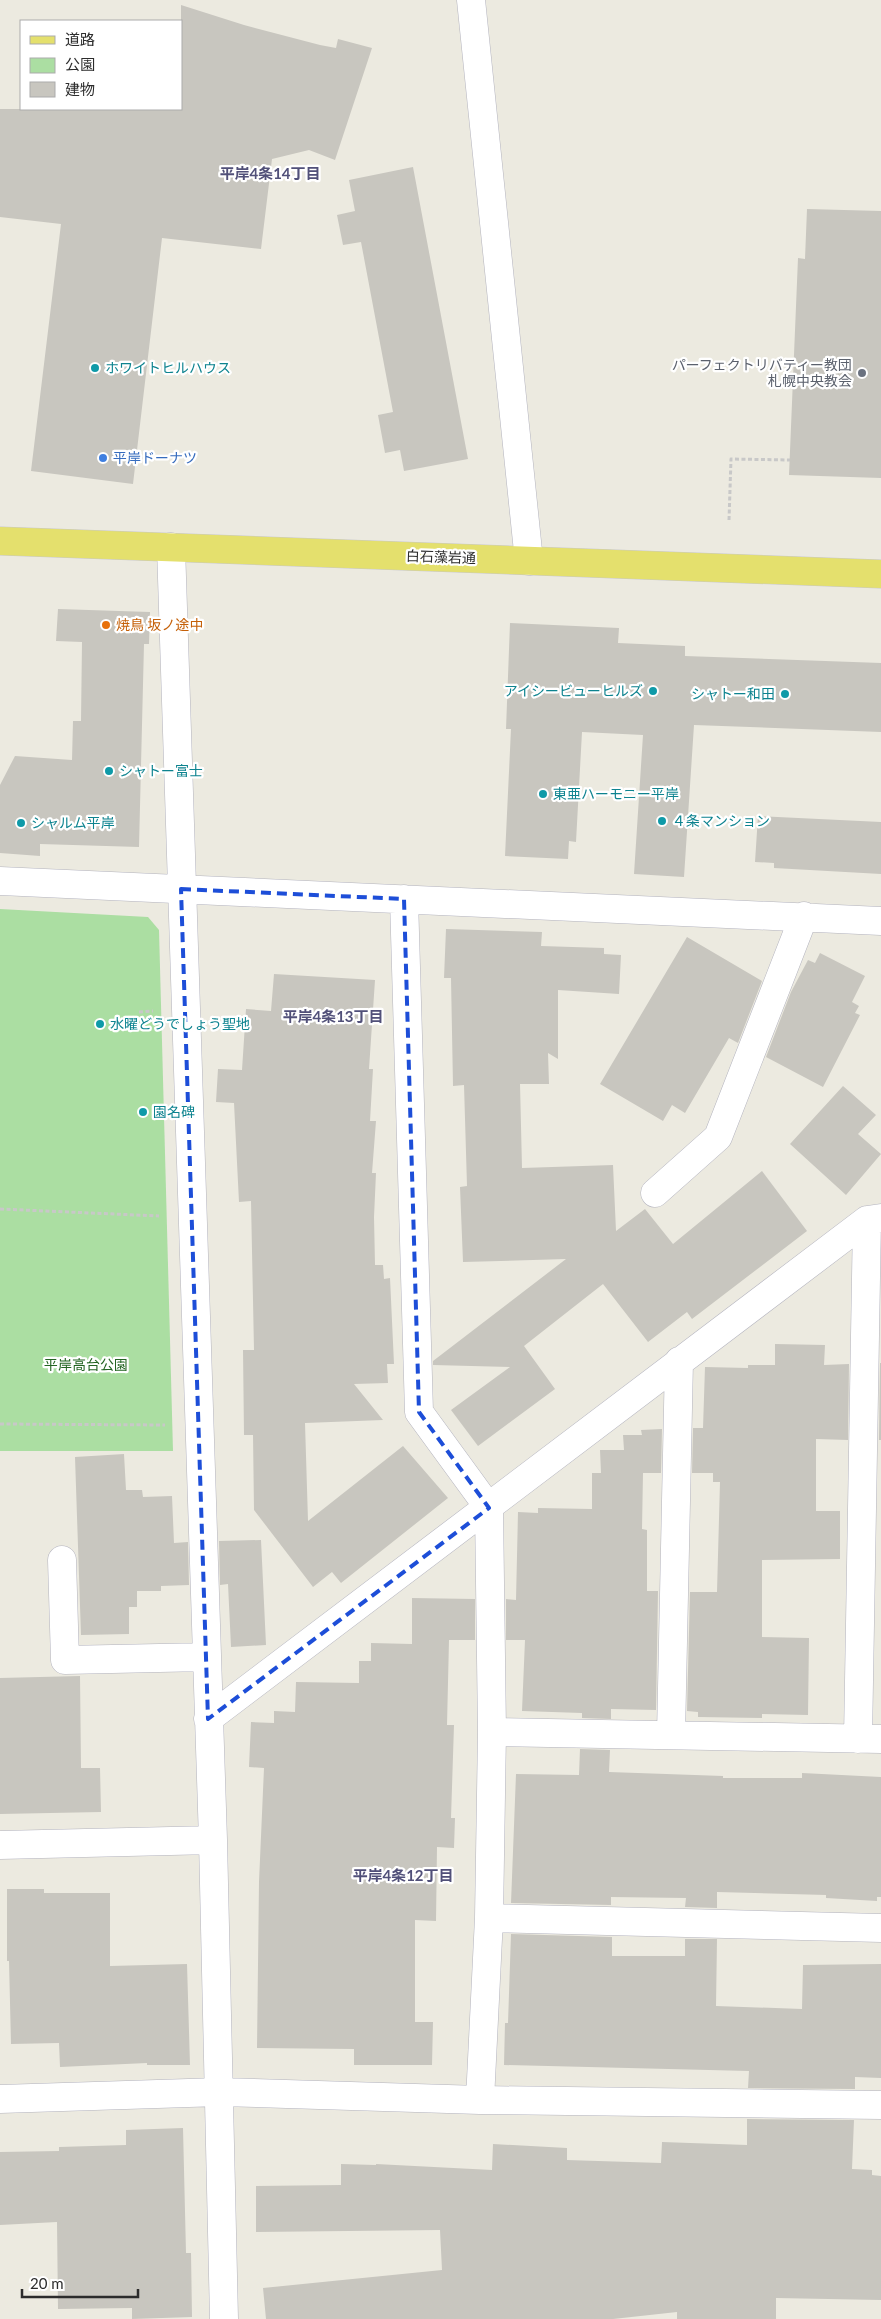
<svg xmlns="http://www.w3.org/2000/svg" width="881" height="2319" viewBox="0 0 881 2319" font-family="Lato,'Noto Sans JP',sans-serif">
  <style>
    .green { fill: #abdea2 }
    .building { fill: #c8c6bf }
    .lines { fill: none; stroke-linecap: round; stroke-linejoin: round }
    .minor-casing { stroke: #b3b3be; stroke-width: 29 }
    .major-casing { stroke: #c8c8c8; stroke-width: 29 }
    .path { stroke: #c8c8c8; stroke-width: 3; stroke-dasharray: 4 2.5; stroke-linecap: butt }
    .minor { stroke: #fff; stroke-width: 28 }
    .major { stroke: #e4e06d; stroke-width: 28 }
    .marked { fill: none; stroke: #1d4ed8; stroke-width: 4; stroke-dasharray: 10 6; stroke-linejoin: round }
    .culture-dot { fill: #0f9aa8; stroke: #fff; stroke-width: 2 }
    .worship-dot { fill: #6b7280; stroke: #fff; stroke-width: 2 }
    .shop-dot { fill: #3f7fe0; stroke: #fff; stroke-width: 2 }
    .food-dot { fill: #e8710a; stroke: #fff; stroke-width: 2 }
    .labels { text-anchor: middle; stroke-width: 4.5; stroke-linejoin: round; paint-order: stroke }
    .worship-label { font-size: 14px; fill: #5b616d; stroke: #fff; text-anchor: end }
    .culture-label { font-size: 14px; fill: #0d838f; stroke: #fff; text-anchor: start }
    .shop-label { font-size: 14px; fill: #366cbe; stroke: #fff; text-anchor: start }
    .street-label { font-size: 14px; fill: #2c2c2c; stroke: #fff }
    .food-label { font-size: 14px; fill: #c56008; stroke: #fff; text-anchor: start }
    .park-label { font-size: 14px; fill: #236422; stroke: #fff }
    .neighbourhood-label { font-size: 15px; font-weight: bold; fill: #515079; stroke: #fff }
  </style>
  <rect width="100%" height="100%" fill="#eceae0"/>
  <!-- green -->
  <path class="green" d="M 0,909 L 148,917 L 159,930 L 173,1451 L 0,1451 Z"/>
  <!-- building -->
  <path class="building" d="M 181,5 L 244,25 L 320,45 L 336,48 L 338,39 L 372,48 L 335,160 L 309,150 L 272,159 L 261,249 L 162,238 L 133,484 L 31,471 L 61,224 L 0,217 L 0,109 L 181,109 Z
    M 413,167 L 468,459 L 404,471 L 400,450 L 385,453 L 378,415 L 393,412 L 361,242 L 343,245 L 337,215 L 355,211 L 349,180 Z
    M 807,209 L 881,211 L 881,478 L 789,475 L 798,258 L 805,259 Z
    M 58,609 L 150,612 L 149,644 L 144,644 L 139,847 L 40,844 L 40,856 L 0,853 L 0,785 L 15,756 L 72,760 L 73,721 L 81,721 L 82,642 L 56,641 Z
    M 510,623 L 619,628 L 618,643 L 685,646 L 685,656 L 881,663 L 881,732 L 694,725 L 684,877 L 634,874 L 643,735 L 582,732 L 576,842 L 569,841 L 568,859 L 505,856 L 511,729 L 506,729 Z
    M 758,816 L 881,822 L 881,874 L 774,868 L 774,863 L 755,862 Z
    M 446,929 L 542,932 L 541,946 L 604,948 L 604,954 L 621,955 L 619,994 L 558,990 L 558,1059 L 548,1053 L 549,1084 L 520,1084 L 522,1168 L 613,1165 L 616,1231 L 645,1209 L 673,1244 L 762,1171 L 807,1231 L 692,1319 L 687,1312 L 648,1342 L 603,1284 L 524,1346 L 555,1389 L 478,1446 L 451,1410 L 510,1367 L 433,1365 L 433,1361 L 566,1259 L 463,1262 L 460,1187 L 467,1186 L 464,1085 L 453,1086 L 451,978 L 444,978 Z
    M 687,937 L 762,981 L 738,1043 L 729,1038 L 685,1113 L 672,1105 L 663,1121 L 600,1084 Z
    M 820,953 L 865,976 L 852,1002 L 859,1006 L 855,1013 L 860,1015 L 823,1087 L 766,1057 L 791,992 L 808,960 L 815,963 Z
    M 274,974 L 375,980 L 369,1069 L 373,1069 L 370,1121 L 376,1121 L 372,1173 L 376,1173 L 374,1217 L 375,1265 L 383,1265 L 384,1279 L 390,1278 L 394,1364 L 387,1364 L 388,1383 L 354,1384 L 383,1420 L 305,1423 L 308,1521 L 403,1446 L 448,1498 L 341,1583 L 332,1572 L 313,1587 L 254,1510 L 253,1435 L 244,1435 L 243,1350 L 254,1350 L 251,1201 L 239,1202 L 234,1103 L 216,1102 L 218,1069 L 242,1070 L 246,1009 L 271,1011 Z
    M 843,1086 L 876,1115 L 858,1134 L 881,1154 L 846,1195 L 790,1144 Z
    M 775,1344 L 825,1345 L 824,1365 L 849,1364 L 848,1440 L 816,1439 L 816,1511 L 840,1511 L 840,1559 L 762,1560 L 762,1637 L 809,1638 L 808,1715 L 762,1714 L 762,1718 L 698,1717 L 698,1712 L 687,1711 L 690,1592 L 717,1592 L 720,1482 L 713,1482 L 713,1473 L 692,1473 L 693,1428 L 703,1428 L 705,1367 L 748,1368 L 748,1365 L 775,1365 Z
    M 880,1363 L 881,1363 L 881,1440 L 879,1440 Z
    M 662,1429 L 661,1473 L 643,1473 L 642,1529 L 647,1530 L 647,1591 L 658,1591 L 656,1710 L 611,1709 L 611,1719 L 582,1718 L 582,1713 L 522,1711 L 525,1640 L 506,1640 L 506,1599 L 516,1600 L 518,1512 L 538,1513 L 538,1508 L 592,1509 L 592,1473 L 601,1473 L 600,1450 L 624,1450 L 623,1435 L 642,1435 L 641,1430 Z
    M 124,1454 L 126,1490 L 142,1490 L 143,1497 L 172,1496 L 174,1543 L 188,1542 L 189,1585 L 161,1586 L 161,1591 L 137,1591 L 137,1607 L 129,1607 L 129,1634 L 81,1635 L 75,1457 Z
    M 261,1540 L 266,1645 L 231,1647 L 228,1584 L 220,1585 L 219,1541 Z
    M 412,1598 L 475,1599 L 475,1640 L 449,1640 L 447,1725 L 454,1725 L 451,1818 L 455,1818 L 454,1848 L 437,1847 L 436,1921 L 415,1920 L 415,2022 L 433,2022 L 432,2065 L 354,2065 L 354,2049 L 257,2048 L 259,1882 L 264,1768 L 249,1767 L 251,1722 L 274,1723 L 274,1711 L 295,1712 L 296,1682 L 359,1683 L 359,1661 L 371,1661 L 371,1643 L 412,1644 Z
    M 80,1676 L 81,1768 L 100,1768 L 101,1812 L 0,1814 L 0,1678 Z
    M 580,1749 L 610,1750 L 609,1772 L 723,1776 L 723,1778 L 802,1778 L 802,1773 L 881,1777 L 881,1897 L 877,1897 L 877,1901 L 826,1898 L 826,1895 L 717,1892 L 717,1908 L 685,1907 L 686,1898 L 611,1897 L 611,1905 L 511,1903 L 516,1774 L 579,1775 Z
    M 7,1889 L 44,1889 L 44,1893 L 110,1893 L 110,1966 L 187,1964 L 190,2065 L 147,2065 L 147,2063 L 60,2067 L 59,2043 L 11,2044 L 9,1961 L 7,1961 Z
    M 511,1934 L 612,1937 L 612,1956 L 685,1956 L 685,1939 L 717,1939 L 716,2006 L 802,2009 L 803,1965 L 881,1964 L 881,2078 L 855,2077 L 855,2089 L 748,2088 L 749,2071 L 504,2065 L 505,2023 L 508,2023 Z
    M 747,2119 L 854,2120 L 852,2169 L 872,2170 L 872,2175 L 881,2176 L 881,2300 L 776,2298 L 776,2319 L 677,2319 L 677,2312 L 613,2319 L 266,2319 L 263,2288 L 442,2270 L 440,2230 L 256,2232 L 256,2186 L 341,2185 L 341,2164 L 376,2165 L 376,2164 L 492,2170 L 493,2144 L 567,2148 L 567,2160 L 661,2163 L 662,2142 L 747,2145 Z
    M 183,2128 L 186,2253 L 191,2253 L 192,2317 L 132,2319 L 132,2308 L 58,2309 L 57,2222 L 0,2225 L 0,2152 L 59,2151 L 59,2147 L 126,2145 L 126,2130 Z"/>
  <g class="lines">
    <defs>
      <path id="minor" d="M 471,0 L 529,561
        M 171,547 L 213,1840 L 224,2319
        M 0,881 L 881,921
        M 404,899 L 419,1412 L 489,1508 L 492,1732 L 489,1918 L 480,2100
        M 655,1193 L 718,1137 L 804,916
        M 62,1560 L 65,1660 L 206,1657
        M 208,1719 L 867,1220 L 881,1218
        M 492,1732 L 881,1739
        M 671,1735 L 679,1361
        M 858,1739 L 867,1220
        M 0,1845 L 213,1840
        M 489,1918 L 881,1928
        M 0,2099 L 220,2092 L 480,2100 L 881,2105"/>
      <path id="major" d="M 0,541 L 881,574"/>
    </defs>
    <!-- minor casing -->
    <use href="#minor" class="minor-casing"/>
    <!-- major casing -->
    <use href="#major" class="major-casing"/>
    <!-- path -->
    <path class="path" d="M 729,520 L 731,459 L 790,460
      M 139,1012 L 153,1011
      M 0,1209 L 159,1216
      M 0,1424 L 165,1425"/>
    <!-- minor -->
    <use href="#minor" class="minor"/>
    <!-- major -->
    <use href="#major" class="major"/>
  </g>
  <!-- marked area -->
  <path class="marked" d="M 181,889 L 404,899 L 419,1412 L 489,1508 L 208,1719 Z"/>
  <!-- markers -->
  <g class="culture-dot">
    <circle cx="95" cy="368" r="5"/>
    <circle cx="653" cy="691" r="5"/>
    <circle cx="785" cy="694" r="5"/>
    <circle cx="109" cy="771" r="5"/>
    <circle cx="543" cy="794" r="5"/>
    <circle cx="662" cy="821" r="5"/>
    <circle cx="21" cy="823" r="5"/>
    <circle cx="100" cy="1024" r="5"/>
    <circle cx="143" cy="1112" r="5"/>
  </g>
  <circle class="worship-dot" cx="862" cy="373" r="5"/>
  <circle class="shop-dot" cx="103" cy="458" r="5"/>
  <circle class="food-dot" cx="106" cy="625" r="5"/>
  <g class="labels">
    <!-- worship labels -->
    <g class="worship-label">
      <text x="852" y="370">パーフェクトリバティー教団<tspan x="852" dy="16">札幌中央教会</tspan></text>
    </g>
    <!-- culture labels -->
    <g class="culture-label">
      <text x="105" y="373">ホワイトヒルハウス</text>
      <text x="643" y="696" text-anchor="end">アイシービューヒルズ</text>
      <text x="775" y="699" text-anchor="end">シャトー和田</text>
      <text x="119" y="776">シャトー富士</text>
      <text x="553" y="799">東亜ハーモニー平岸</text>
      <text x="672" y="826">４条マンション</text>
      <text x="31" y="828">シャルム平岸</text>
      <text x="110" y="1029">水曜どうでしょう聖地</text>
      <text x="153" y="1117">園名碑</text>
    </g>
    <!-- shop labels -->
    <g class="shop-label">
      <text x="113" y="463">平岸ドーナツ</text>
    </g>
    <!-- street labels -->
    <g class="street-label">
      <text transform="translate(441 557) rotate(2)" y="5">白石藻岩通</text>
    </g>
    <!-- food labels -->
    <g class="food-label">
      <text x="116" y="630">焼鳥 坂ノ途中</text>
    </g>
    <!-- park labels -->
    <g class="park-label">
      <text x="86" y="1370">平岸高台公園</text>
    </g>
    <!-- neighbourhood labels -->
    <g class="neighbourhood-label">
      <text x="270" y="179">平岸4条14丁目</text>
      <text x="333" y="1022">平岸4条13丁目</text>
      <text x="403" y="1881">平岸4条12丁目</text>
    </g>
  </g>
  <!-- legend -->
  <rect x="20" y="20" width="162" height="90" fill="#ffffff" stroke="#ababab"/>
  <rect x="30" y="36" width="25" height="8" fill="#e4e06d" stroke="#ababab"/>
  <text x="65" y="45" font-size="15" fill="#2c2c2c">道路</text>
  <rect x="30" y="58" width="25" height="15" fill="#abdea2" stroke="#ababab"/>
  <text x="65" y="70" font-size="15" fill="#2c2c2c">公園</text>
  <rect x="30" y="82" width="25" height="15" fill="#c8c6bf" stroke="#ababab"/>
  <text x="65" y="95" font-size="15" fill="#2c2c2c">建物</text>
  <!-- scale -->
  <path d="M22 2289v8h116v-8" fill="none" stroke="#2c2c2c" stroke-width="2.5"/>
  <text x="30" y="2289" font-size="15" fill="#2c2c2c" stroke="#ffffff" stroke-width="4" paint-order="stroke">20 m</text>
</svg>
